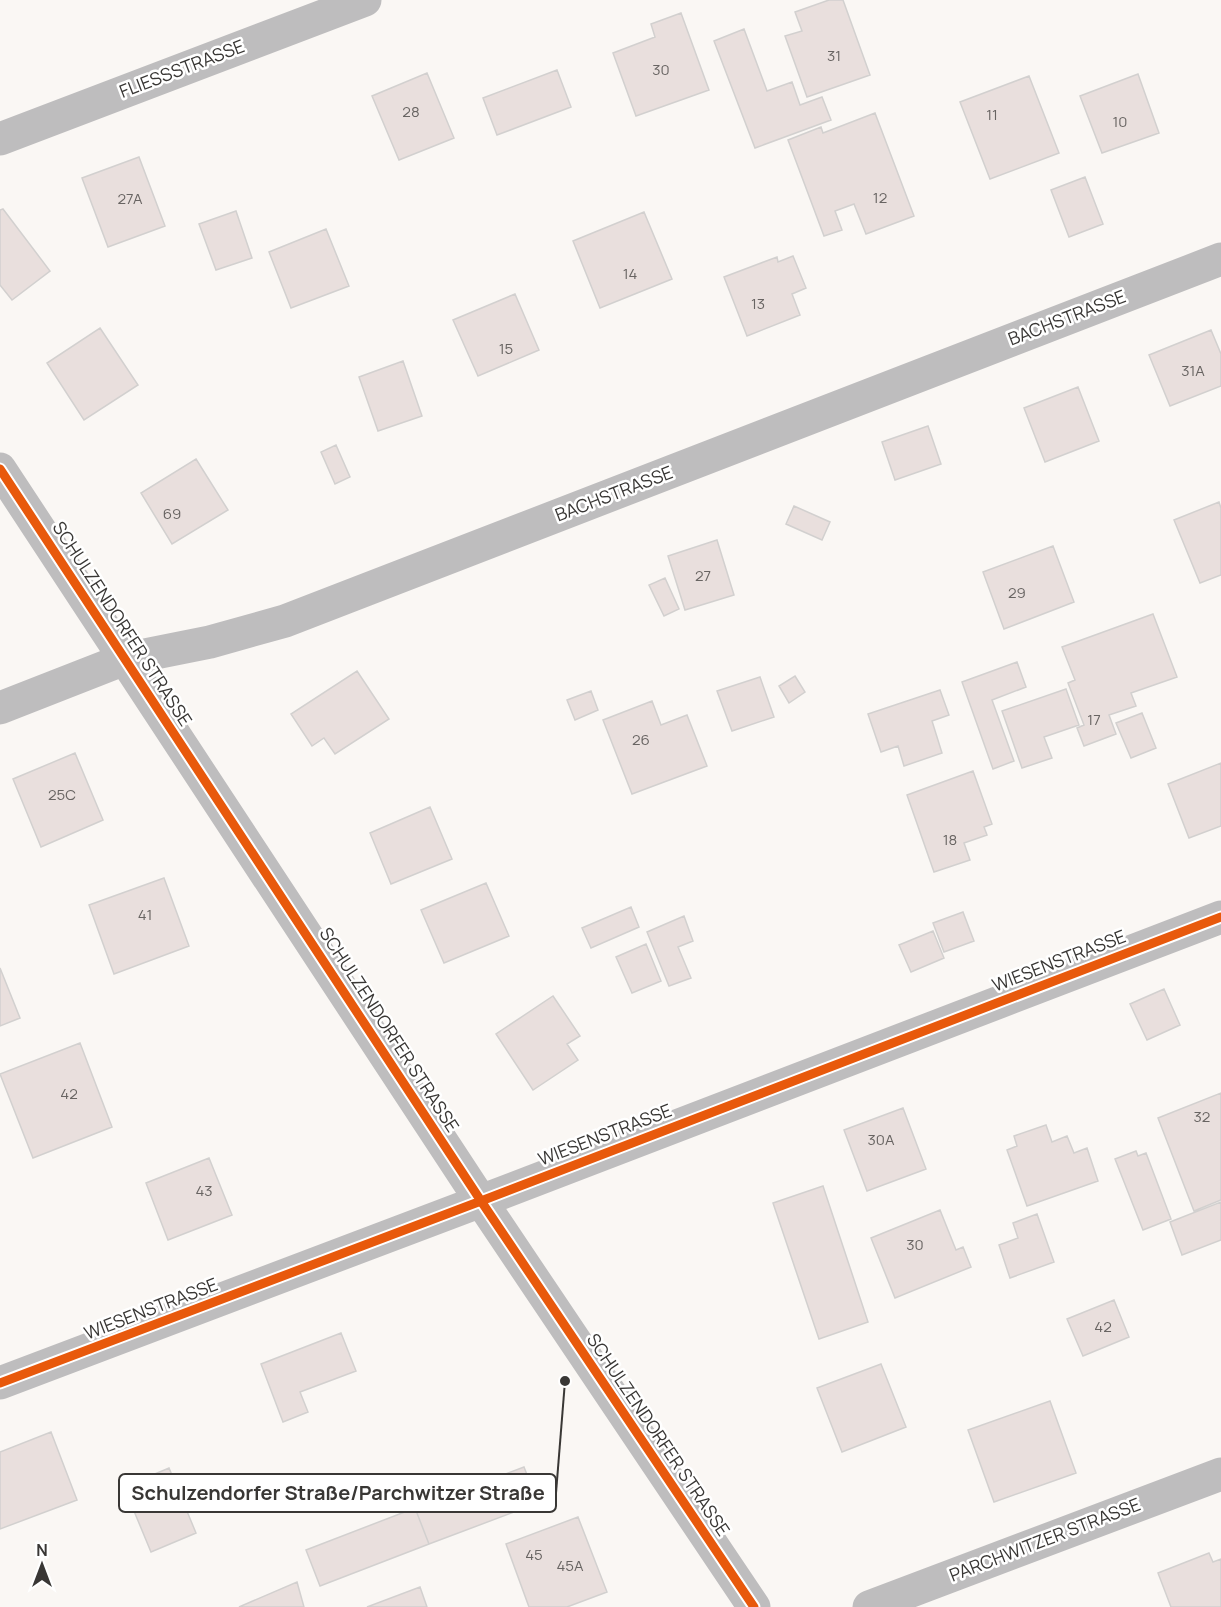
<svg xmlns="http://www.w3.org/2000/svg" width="1221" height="1607" viewBox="0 0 1221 1607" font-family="Manrope,sans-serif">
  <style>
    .building { fill: #e9dfdd; stroke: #d2d0cf; stroke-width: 1.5 }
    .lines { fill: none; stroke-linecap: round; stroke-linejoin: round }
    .street { stroke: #bebdbe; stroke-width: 33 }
    .cycleway-casing { stroke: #fff; stroke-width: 13 }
    .cycleway { stroke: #e8590c; stroke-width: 9 }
    .labels { text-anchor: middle; stroke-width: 5; stroke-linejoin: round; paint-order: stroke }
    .number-label { font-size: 15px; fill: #686462 }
    .street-label { font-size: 18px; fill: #393735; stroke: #fff }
    .leader { fill: none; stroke: #393735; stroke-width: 2 }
    .callout-dot { fill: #393735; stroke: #fff; stroke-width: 2 }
    .callout { fill: #fff; stroke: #393735; stroke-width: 2 }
    .callout-label { font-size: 20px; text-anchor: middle; font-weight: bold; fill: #393735 }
  </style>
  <rect width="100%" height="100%" fill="#faf7f4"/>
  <!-- building -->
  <path class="building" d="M 829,0 L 843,0 L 870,75 L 807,97 L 785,36 L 802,31 L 795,12 Z
    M 681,13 L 709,90 L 636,116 L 613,53 L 655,37 L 651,24 Z
    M 744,29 L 767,91 L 792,82 L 800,105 L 822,97 L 831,120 L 755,148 L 714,41 Z
    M 557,70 L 571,107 L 497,135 L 483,98 Z
    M 427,73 L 454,138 L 399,160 L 372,96 Z
    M 1138,74 L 1159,133 L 1102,153 L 1080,96 Z
    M 1029,76 L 1059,153 L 990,179 L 960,102 Z
    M 875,113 L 914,216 L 866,234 L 854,204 L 835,211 L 842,230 L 824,236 L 788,140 L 821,127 L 823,133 Z
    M 139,157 L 165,226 L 108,247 L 82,178 Z
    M 1085,177 L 1103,224 L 1069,237 L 1051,190 Z
    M 3,209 L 50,271 L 12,300 L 0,285 L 0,210 Z
    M 236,211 L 252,258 L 216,270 L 199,224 Z
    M 644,212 L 672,279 L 600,308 L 573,241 Z
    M 326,229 L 349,286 L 291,308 L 269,252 Z
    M 793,256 L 806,288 L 792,294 L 800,315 L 747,336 L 724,277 L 777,257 L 778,262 Z
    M 515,294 L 539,350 L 478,376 L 453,320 Z
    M 100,328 L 138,385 L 84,420 L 47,363 Z
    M 1211,330 L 1221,354 L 1221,386 L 1170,406 L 1149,355 Z
    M 403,361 L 422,416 L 378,431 L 359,377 Z
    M 1078,387 L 1099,441 L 1045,462 L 1024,408 Z
    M 928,426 L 941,464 L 895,480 L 882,442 Z
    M 336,445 L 350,477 L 335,484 L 321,452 Z
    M 196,459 L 228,510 L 172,544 L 141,493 Z
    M 1219,502 L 1221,508 L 1221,575 L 1200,583 L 1174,520 Z
    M 794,506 L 830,522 L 822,540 L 786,524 Z
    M 717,540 L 734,595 L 685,610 L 668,556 Z
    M 1053,546 L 1074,602 L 1004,629 L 983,572 Z
    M 665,578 L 679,609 L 664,616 L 649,585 Z
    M 1153,614 L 1177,677 L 1131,693 L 1136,706 L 1109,715 L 1116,734 L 1084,746 L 1077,728 L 1084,725 L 1068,683 L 1075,680 L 1062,647 Z
    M 1017,662 L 1026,687 L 992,700 L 1014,761 L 993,769 L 962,682 Z
    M 357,671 L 389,719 L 335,754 L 324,738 L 312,746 L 291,714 Z
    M 795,676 L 805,692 L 789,703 L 779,686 Z
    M 760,677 L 774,717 L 732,731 L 717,691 Z
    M 1066,689 L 1079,725 L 1044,737 L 1052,758 L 1022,768 L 1002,711 Z
    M 940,690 L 949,715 L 932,721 L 942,753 L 904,766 L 898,746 L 881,752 L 868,714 Z
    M 591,691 L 598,710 L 575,720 L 567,700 Z
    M 652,701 L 661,725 L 687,715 L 707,766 L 632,794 L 603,720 Z
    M 1142,713 L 1156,748 L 1131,758 L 1116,723 Z
    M 75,753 L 103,820 L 41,847 L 13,779 Z
    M 1221,763 L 1221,826 L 1189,838 L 1168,784 Z
    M 973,771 L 992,824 L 984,827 L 987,835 L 964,843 L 970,860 L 934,872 L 907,795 Z
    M 430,807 L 452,859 L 391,884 L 370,833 Z
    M 164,878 L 189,946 L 114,974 L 89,905 Z
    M 486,883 L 509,936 L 444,963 L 421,910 Z
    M 631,907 L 639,927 L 591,948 L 582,928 Z
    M 963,912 L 974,941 L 944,952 L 933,923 Z
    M 684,916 L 693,941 L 678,947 L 691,978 L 669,986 L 647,932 Z
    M 933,931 L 944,958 L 911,972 L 899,945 Z
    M 646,944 L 661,981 L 632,993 L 616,957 Z
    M 0,968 L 20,1018 L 0,1026 Z
    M 1164,989 L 1180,1025 L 1147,1040 L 1130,1004 Z
    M 553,996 L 580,1036 L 567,1044 L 578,1060 L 533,1090 L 496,1034 Z
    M 80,1043 L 112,1127 L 33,1158 L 0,1074 Z
    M 1221,1093 L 1221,1200 L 1194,1211 L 1158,1118 Z
    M 903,1108 L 926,1169 L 867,1191 L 844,1130 Z
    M 1046,1125 L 1052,1142 L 1067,1136 L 1074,1153 L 1087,1148 L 1098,1181 L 1027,1206 L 1007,1150 L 1017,1146 L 1014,1136 Z
    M 1136,1151 L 1138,1156 L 1146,1153 L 1171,1219 L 1143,1230 L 1115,1159 Z
    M 209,1158 L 232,1215 L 168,1240 L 146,1183 Z
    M 823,1186 L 868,1322 L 819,1339 L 773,1203 Z
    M 1221,1202 L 1221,1240 L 1182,1255 L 1170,1222 Z
    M 940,1210 L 956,1250 L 963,1247 L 971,1267 L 895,1298 L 871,1238 Z
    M 1037,1214 L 1054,1262 L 1010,1278 L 999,1245 L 1018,1238 L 1013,1223 Z
    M 1114,1300 L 1129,1337 L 1083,1356 L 1067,1319 Z
    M 341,1333 L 356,1371 L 300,1392 L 308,1412 L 283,1422 L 261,1364 Z
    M 881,1364 L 906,1427 L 842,1452 L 817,1388 Z
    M 1050,1401 L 1076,1473 L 994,1502 L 968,1430 Z
    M 51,1432 L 77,1500 L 0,1529 L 0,1452 Z
    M 524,1467 L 538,1503 L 429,1544 L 415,1508 Z
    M 169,1468 L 196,1533 L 151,1552 L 124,1487 Z
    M 415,1508 L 429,1544 L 320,1586 L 306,1550 Z
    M 578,1517 L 607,1592 L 567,1607 L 529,1607 L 506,1544 Z
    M 1209,1553 L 1213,1562 L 1221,1559 L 1221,1607 L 1171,1607 L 1158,1573 Z
    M 297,1582 L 304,1607 L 239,1607 Z
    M 420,1587 L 427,1607 L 367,1607 Z"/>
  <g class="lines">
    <!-- street -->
    <path class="street" d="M 0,139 L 365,0
      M 0,469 L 481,1201 L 754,1607
      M 0,708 L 125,659 L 210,642 L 285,621 L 1221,259
      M 0,1383 L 481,1201 L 1221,917
      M 869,1607 L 1221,1474"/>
    <defs>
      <path id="cycleway" d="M 0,469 L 481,1201 L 754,1607
        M 0,1383 L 481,1201 L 1221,917"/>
    </defs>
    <!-- cycleway casing -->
    <use href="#cycleway" class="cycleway-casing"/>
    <!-- cycleway -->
    <use href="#cycleway" class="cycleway"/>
  </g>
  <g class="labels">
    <!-- number labels -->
    <g class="number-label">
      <text x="834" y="61">31</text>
      <text x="661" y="75">30</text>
      <text x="411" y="117">28</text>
      <text x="992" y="120">11</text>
      <text x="1120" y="127">10</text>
      <text x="880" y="203">12</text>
      <text x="130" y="204">27A</text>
      <text x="630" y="279">14</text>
      <text x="758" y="309">13</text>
      <text x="506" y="354">15</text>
      <text x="1193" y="376">31A</text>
      <text x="172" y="519">69</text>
      <text x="703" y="581">27</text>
      <text x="1017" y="598">29</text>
      <text x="1094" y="725">17</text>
      <text x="641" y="745">26</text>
      <text x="62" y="800">25C</text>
      <text x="950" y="845">18</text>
      <text x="145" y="920">41</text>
      <text x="69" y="1099">42</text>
      <text x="1202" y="1122">32</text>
      <text x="881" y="1145">30A</text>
      <text x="204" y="1196">43</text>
      <text x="915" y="1250">30</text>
      <text x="1103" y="1332">42</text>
      <text x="534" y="1560">45</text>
      <text x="570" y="1571">45A</text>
    </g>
    <!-- street labels -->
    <g class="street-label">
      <text transform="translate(182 69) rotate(-21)" y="6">FLIESSSTRASSE</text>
      <text transform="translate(1067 318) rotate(-21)" y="6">BACHSTRASSE</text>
      <text transform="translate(614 494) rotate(-21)" y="6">BACHSTRASSE</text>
      <text transform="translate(122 624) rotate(57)" y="6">SCHULZENDORFER STRASSE</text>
      <text transform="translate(1059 961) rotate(-21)" y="6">WIESENSTRASSE</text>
      <text transform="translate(389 1030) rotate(57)" y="6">SCHULZENDORFER STRASSE</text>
      <text transform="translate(605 1135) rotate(-21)" y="6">WIESENSTRASSE</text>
      <text transform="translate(151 1309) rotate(-21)" y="6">WIESENSTRASSE</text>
      <text transform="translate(658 1435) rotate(56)" y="6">SCHULZENDORFER STRASSE</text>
      <text transform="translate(1045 1540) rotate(-21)" y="6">PARCHWITZER STRASSE</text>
    </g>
  </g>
  <!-- callouts -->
  <path class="leader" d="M565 1381L556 1493"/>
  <circle class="callout-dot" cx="565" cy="1381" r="6"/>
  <rect class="callout" x="119" y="1474" width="437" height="38" rx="6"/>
  <g class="callout-label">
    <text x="338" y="1500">Schulzendorfer Straße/Parchwitzer Straße</text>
  </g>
  <!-- north arrow -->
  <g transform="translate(42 1565)" stroke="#ffffff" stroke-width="4.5" paint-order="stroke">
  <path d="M0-4.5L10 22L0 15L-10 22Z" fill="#393735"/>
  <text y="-9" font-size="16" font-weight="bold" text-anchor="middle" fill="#393735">N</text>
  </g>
</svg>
